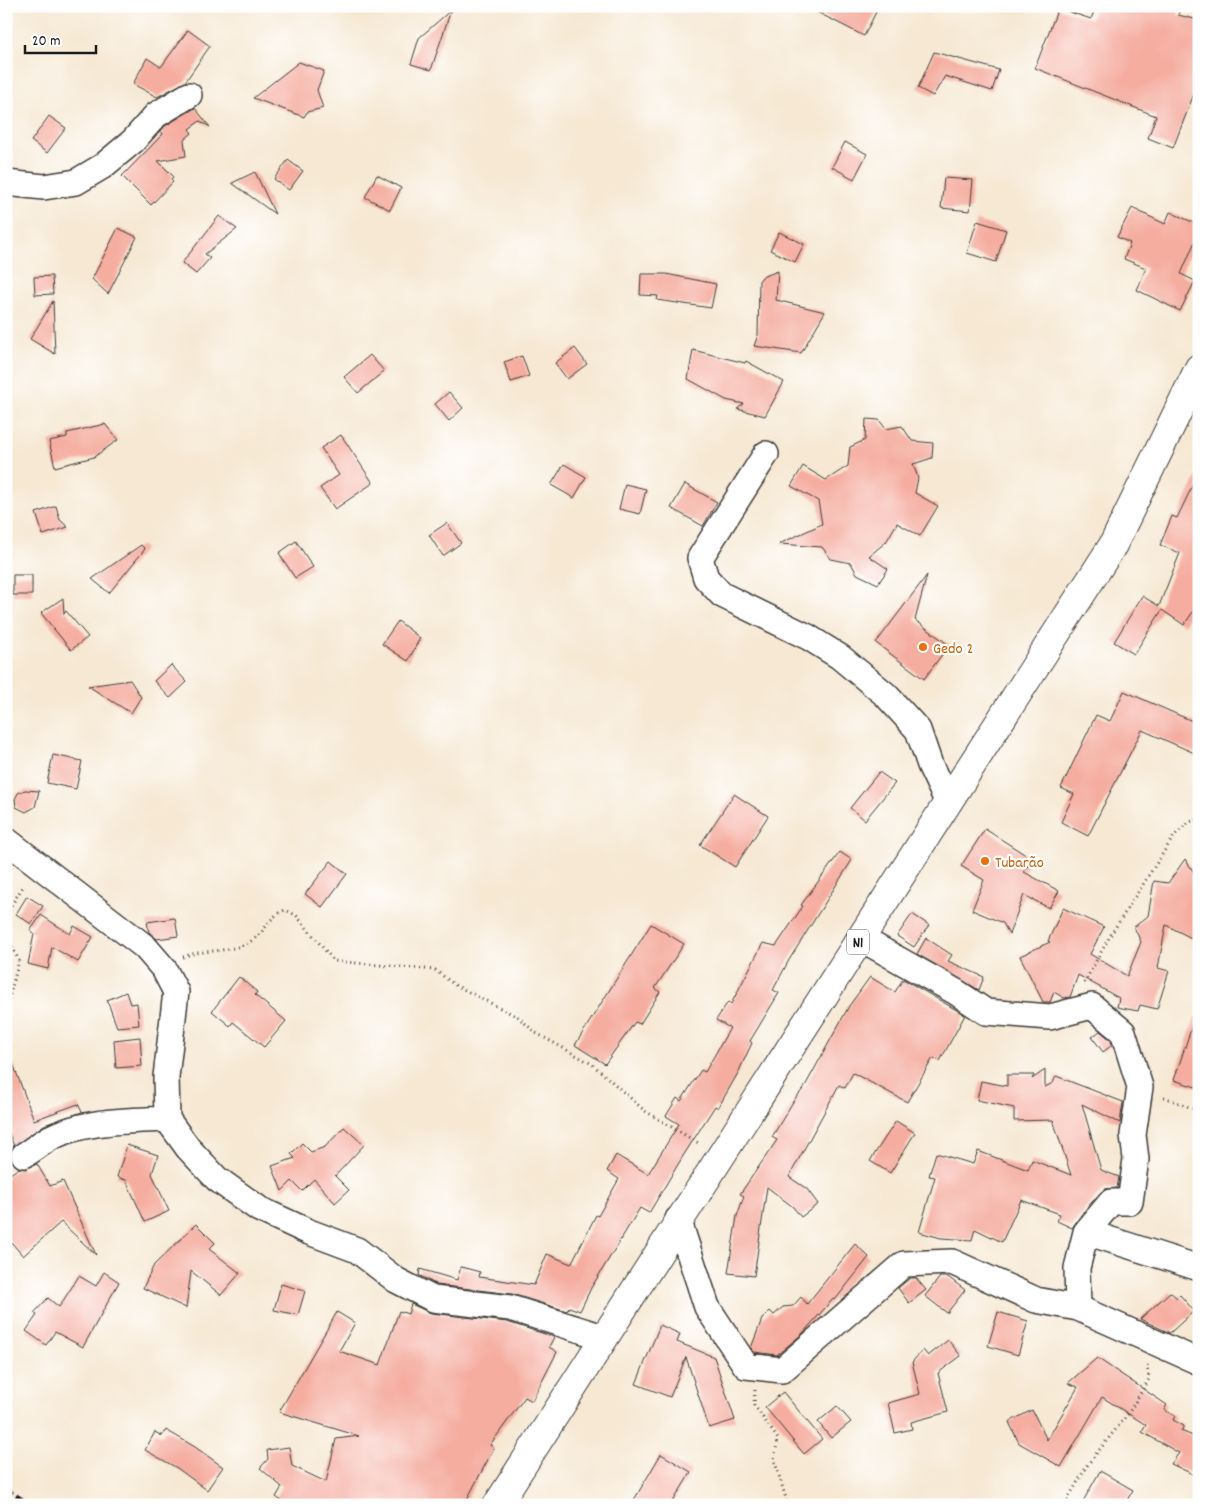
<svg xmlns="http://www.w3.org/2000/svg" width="1205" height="1511" viewBox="0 0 1205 1511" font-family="Dekko,sans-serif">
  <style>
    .building { fill: #f5ada0 }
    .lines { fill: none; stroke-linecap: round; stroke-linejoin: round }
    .minor-casing { stroke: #3d3b37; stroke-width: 28 }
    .trunk-casing { stroke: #3d3b37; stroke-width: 30 }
    .path { stroke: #3d3b37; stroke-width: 3; stroke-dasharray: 1 4; stroke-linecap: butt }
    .minor { stroke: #fff; stroke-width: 25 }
    .trunk { stroke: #fff; stroke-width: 28 }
    .rail { stroke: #1c1c1c; stroke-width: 4; stroke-dasharray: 8 4; stroke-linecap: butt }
    .food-dot { fill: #e8710a; stroke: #fff; stroke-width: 2 }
    .labels { text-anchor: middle; stroke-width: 4.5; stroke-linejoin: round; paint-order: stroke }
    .shield { fill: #fff; stroke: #606060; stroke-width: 1 }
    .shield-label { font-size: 15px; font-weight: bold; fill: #1c1c1c }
    .food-label { font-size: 16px; fill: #c56008; stroke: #fff; text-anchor: start }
  </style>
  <rect width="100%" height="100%" fill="#fff"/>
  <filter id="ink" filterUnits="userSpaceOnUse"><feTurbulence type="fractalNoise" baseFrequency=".02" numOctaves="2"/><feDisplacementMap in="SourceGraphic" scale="10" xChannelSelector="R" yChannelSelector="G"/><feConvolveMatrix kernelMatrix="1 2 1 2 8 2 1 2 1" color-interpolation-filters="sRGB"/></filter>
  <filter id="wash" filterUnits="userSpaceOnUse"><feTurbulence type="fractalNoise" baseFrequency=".0096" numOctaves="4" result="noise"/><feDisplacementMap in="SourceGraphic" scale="20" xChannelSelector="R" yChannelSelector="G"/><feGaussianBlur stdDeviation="1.12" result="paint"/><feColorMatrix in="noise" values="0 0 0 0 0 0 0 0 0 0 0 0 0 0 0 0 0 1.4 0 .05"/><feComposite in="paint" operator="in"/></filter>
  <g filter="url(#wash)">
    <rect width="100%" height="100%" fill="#f6e8d3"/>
    <g id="blocks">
      <!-- building -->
      <path class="building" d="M 805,6 L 879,6 L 864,36 Z
        M 1096,6 L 1181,6 L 1178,15 L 1199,20 L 1199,81 L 1173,148 L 1148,138 L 1156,116 L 1035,68 L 1058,8 L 1091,19 Z
        M 451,10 L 431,70 L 411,64 L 419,38 Z
        M 188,30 L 210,46 L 185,82 L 157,97 L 133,84 L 147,58 L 161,67 Z
        M 934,52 L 999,70 L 992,91 L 945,76 L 933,96 L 918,88 Z
        M 299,62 L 324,71 L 317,90 L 323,108 L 307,112 L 304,117 L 253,98 Z
        M 195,108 L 210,127 L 200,121 L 189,129 L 192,133 L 184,140 L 186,156 L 158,161 L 173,176 L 171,180 L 173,182 L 151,205 L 122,176 L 163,134 L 161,131 L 165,126 Z
        M 49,116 L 66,128 L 47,153 L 31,141 Z
        M 845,142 L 867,154 L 854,179 L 832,167 Z
        M 288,160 L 303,171 L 289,190 L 274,179 Z
        M 255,172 L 275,214 L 232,183 Z
        M 377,175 L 401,188 L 390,210 L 365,197 Z
        M 944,178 L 973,180 L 970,211 L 941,208 Z
        M 1132,208 L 1165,224 L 1170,212 L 1199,225 L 1199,232 L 1181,274 L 1195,281 L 1180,311 L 1137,290 L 1146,268 L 1124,259 L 1130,243 L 1117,237 Z
        M 219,216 L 237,229 L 205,254 L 210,258 L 196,274 L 182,263 Z
        M 977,221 L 1006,230 L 996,262 L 967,253 Z
        M 118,228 L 137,237 L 108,294 L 92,279 Z
        M 779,232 L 804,244 L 795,262 L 770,250 Z
        M 778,271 L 776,300 L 825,312 L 801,353 L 754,346 L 758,335 L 759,281 L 762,277 Z
        M 641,274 L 666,274 L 716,284 L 711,308 L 657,300 L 658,296 L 640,295 Z
        M 52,276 L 53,294 L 35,295 L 34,277 Z
        M 53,301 L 55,354 L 30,339 Z
        M 575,348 L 587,364 L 567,379 L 555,363 Z
        M 693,350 L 745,363 L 746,361 L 784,382 L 765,416 L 737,409 L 744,404 L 726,400 L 688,379 Z
        M 370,355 L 384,371 L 358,393 L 344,377 Z
        M 522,356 L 529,376 L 511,382 L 504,362 Z
        M 449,392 L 463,408 L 449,421 L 435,404 Z
        M 866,419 L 879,420 L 886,429 L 902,426 L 912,441 L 933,443 L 932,458 L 913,464 L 918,478 L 915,493 L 938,506 L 920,536 L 897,523 L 886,542 L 869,556 L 888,569 L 878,584 L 857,574 L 851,563 L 831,559 L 822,547 L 779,544 L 822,524 L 818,501 L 791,486 L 803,466 L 826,480 L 848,466 L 850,447 L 865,440 Z
        M 105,424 L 118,440 L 94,457 L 55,467 L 49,441 L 67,437 L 67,433 Z
        M 341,435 L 373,483 L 335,509 L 320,488 L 339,475 L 321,448 Z
        M 564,464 L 586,477 L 574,498 L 551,485 Z
        M 1199,472 L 1199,603 L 1184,625 L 1162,610 L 1134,654 L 1114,642 L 1142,596 L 1159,606 L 1180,553 L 1160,545 L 1172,516 L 1177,518 Z
        M 625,484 L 646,489 L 640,514 L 619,509 Z
        M 685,484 L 717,502 L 703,526 L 671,508 Z
        M 56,506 L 60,520 L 68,527 L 43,535 L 36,513 Z
        M 447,523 L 461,543 L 443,556 L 429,535 Z
        M 296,541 L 313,567 L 295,578 L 279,553 Z
        M 141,545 L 145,549 L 109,593 L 92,579 Z
        M 13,575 L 32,575 L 32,595 L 13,595 Z
        M 927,575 L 915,620 L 949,645 L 924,679 L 876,643 Z
        M 63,598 L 64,614 L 66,611 L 88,637 L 71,650 L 41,613 Z
        M 398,621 L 420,638 L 408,661 L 382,644 Z
        M 171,665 L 187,682 L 170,698 L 154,681 Z
        M 130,680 L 141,697 L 131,713 L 88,686 Z
        M 1124,691 L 1199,724 L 1199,755 L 1142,730 L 1088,836 L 1061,822 L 1074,794 L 1061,788 L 1096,715 L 1110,721 Z
        M 53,755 L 82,761 L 76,789 L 47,783 Z
        M 879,772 L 895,783 L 865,820 L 850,808 Z
        M 25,790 L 39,791 L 35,807 L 26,812 L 16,807 L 15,799 L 18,793 Z
        M 734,794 L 768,816 L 735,867 L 700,845 Z
        M 985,829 L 1032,859 L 1024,872 L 1059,891 L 1049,908 L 1024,895 L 1009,934 L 1003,923 L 972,910 L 984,880 L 961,866 Z
        M 840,852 L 852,860 L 789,960 L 773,990 L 779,993 L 750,1041 L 752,1043 L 738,1073 L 718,1108 L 715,1106 L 683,1156 L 649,1213 L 640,1208 L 591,1288 L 580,1311 L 569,1307 L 567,1311 L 512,1294 L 437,1285 L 419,1275 L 420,1269 L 457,1280 L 461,1267 L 480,1272 L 479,1277 L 534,1285 L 547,1254 L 571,1264 L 596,1215 L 598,1216 L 619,1179 L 607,1171 L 616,1155 L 648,1174 L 679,1124 L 666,1116 L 677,1098 L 681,1101 L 701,1070 L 705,1072 L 730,1028 L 716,1020 L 728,1002 L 731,1004 L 763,943 L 776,946 L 803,906 L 801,905 Z
        M 1185,859 L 1199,880 L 1199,942 L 1166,925 L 1158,968 L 1169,971 L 1157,1009 L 1140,1005 L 1138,1011 L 1117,1007 L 1119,998 L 1078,975 L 1070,997 L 1064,998 L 1054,992 L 1050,1002 L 1043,1002 L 1020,956 L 1050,942 L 1048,941 L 1063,908 L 1104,927 L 1090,954 L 1127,976 L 1141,942 L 1134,927 L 1148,916 L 1154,881 L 1168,883 Z
        M 331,861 L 347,874 L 322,907 L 305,894 Z
        M 27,896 L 43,906 L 31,924 L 16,914 Z
        M 912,914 L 929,925 L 914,947 L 897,936 Z
        M 41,915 L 70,934 L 74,926 L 93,937 L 78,962 L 52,947 L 48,969 L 28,964 L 34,934 L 30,931 Z
        M 175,918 L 178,936 L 157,939 L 149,932 L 147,922 Z
        M 651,924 L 684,944 L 655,988 L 660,992 L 640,1024 L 635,1022 L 605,1064 L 575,1045 Z
        M 926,938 L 952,955 L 948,961 L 984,977 L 979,990 L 917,954 Z
        M 239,977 L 257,992 L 255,995 L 286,1021 L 264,1047 L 233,1022 L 230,1026 L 212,1011 Z
        M 870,977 L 895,992 L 903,979 L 965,1015 L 940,1061 L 933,1058 L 907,1102 L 853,1073 L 845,1088 L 839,1085 L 789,1177 L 807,1189 L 818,1204 L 801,1217 L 793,1207 L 767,1187 L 754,1276 L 728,1273 L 737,1216 L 744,1196 L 740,1194 L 777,1140 L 772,1137 L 794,1100 L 804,1088 L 849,1006 Z
        M 126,992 L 130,1004 L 137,1003 L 139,1025 L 117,1027 L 107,1000 Z
        M 1195,1017 L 1199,1017 L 1199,1088 L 1174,1080 Z
        M 1100,1031 L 1111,1040 L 1112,1045 L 1103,1052 L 1092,1037 Z
        M 140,1037 L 142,1066 L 116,1068 L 114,1040 Z
        M 6,1050 L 8,1050 L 34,1120 L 78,1104 L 82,1112 L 44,1125 L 14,1146 L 6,1126 Z
        M 1045,1070 L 1045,1087 L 1053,1083 L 1056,1076 L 1123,1102 L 1120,1123 L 1082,1104 L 1101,1170 L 1119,1177 L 1117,1188 L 1105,1189 L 1100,1193 L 1083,1212 L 1072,1228 L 1057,1221 L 1060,1214 L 1021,1200 L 1002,1242 L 975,1229 L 972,1240 L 941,1238 L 919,1232 L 935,1177 L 929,1176 L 936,1153 L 973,1164 L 978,1151 L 1028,1170 L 1032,1160 L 1071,1175 L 1053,1120 L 1014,1121 L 1014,1108 L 977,1100 L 981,1081 L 1007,1086 L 1007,1075 L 1034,1075 L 1032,1079 Z
        M 896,1121 L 915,1133 L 890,1173 L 870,1161 Z
        M 344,1127 L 364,1145 L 335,1176 L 349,1190 L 335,1203 L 314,1179 L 302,1191 L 292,1181 L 282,1191 L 272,1166 L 295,1158 L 291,1154 L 302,1143 L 311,1152 L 325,1147 Z
        M 127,1145 L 158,1155 L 152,1174 L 169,1211 L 145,1222 L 126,1180 L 117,1177 Z
        M 37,1164 L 50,1186 L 63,1181 L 96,1255 L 61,1222 L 23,1256 L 6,1236 L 6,1177 L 19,1168 L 25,1169 Z
        M 196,1224 L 215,1243 L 209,1249 L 240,1273 L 221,1295 L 191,1271 L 186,1308 L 143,1288 L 154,1265 Z
        M 855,1244 L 869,1257 L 835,1300 L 833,1299 L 802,1334 L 777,1355 L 754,1352 L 751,1348 L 762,1319 L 770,1311 L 774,1315 L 783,1307 L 793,1306 L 801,1297 L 807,1304 Z
        M 104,1272 L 119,1282 L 83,1347 L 55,1332 L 46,1345 L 26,1331 L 37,1315 L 34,1313 L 48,1298 L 59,1307 L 79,1276 L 96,1286 Z
        M 940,1277 L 948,1277 L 965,1290 L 947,1313 L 925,1296 Z
        M 910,1278 L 916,1278 L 926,1290 L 909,1303 L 898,1288 Z
        M 281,1284 L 305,1291 L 298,1315 L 274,1310 Z
        M 1170,1292 L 1177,1298 L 1180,1295 L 1194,1311 L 1170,1333 L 1140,1319 Z
        M 411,1304 L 431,1313 L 507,1322 L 554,1337 L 549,1347 L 557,1352 L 532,1401 L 525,1397 L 490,1445 L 494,1448 L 464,1505 L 287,1505 L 276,1497 L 282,1487 L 260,1468 L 268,1459 L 267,1450 L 289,1447 L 292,1466 L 326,1482 L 336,1439 L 359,1436 L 279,1412 L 337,1312 L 355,1323 L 339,1351 L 380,1365 L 399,1311 L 408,1314 Z
        M 998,1312 L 1028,1321 L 1018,1355 L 988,1346 Z
        M 660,1325 L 680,1334 L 677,1342 L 714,1357 L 735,1420 L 709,1428 L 686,1357 L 670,1397 L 636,1384 Z
        M 948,1340 L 961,1356 L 938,1373 L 948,1412 L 911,1422 L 912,1429 L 895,1433 L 888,1403 L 920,1394 L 912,1362 L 923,1350 L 928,1356 Z
        M 1097,1358 L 1167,1405 L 1164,1410 L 1175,1416 L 1173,1420 L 1184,1426 L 1181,1431 L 1193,1436 L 1199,1430 L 1199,1477 L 1171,1464 L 1179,1453 L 1142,1432 L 1146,1425 L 1102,1397 L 1061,1467 L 1019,1443 L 1009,1422 L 1032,1410 L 1047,1440 L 1078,1387 L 1068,1383 Z
        M 783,1392 L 822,1439 L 804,1454 L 765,1407 Z
        M 837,1406 L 851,1422 L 831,1438 L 818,1422 Z
        M 166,1430 L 195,1447 L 223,1467 L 207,1490 L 177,1468 L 145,1450 L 155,1432 L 162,1436 Z
        M 661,1454 L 691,1472 L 671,1505 L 631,1505 Z
        M 1100,1471 L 1133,1490 L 1124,1505 L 1081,1505 Z"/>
    </g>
  </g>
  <g filter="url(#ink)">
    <use href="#blocks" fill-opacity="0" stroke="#3d3b37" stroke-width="1"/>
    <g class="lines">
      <defs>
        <path id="minor" d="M 6,183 L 44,187 L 76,182 L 103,166 L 133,141 L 156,115 L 189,95
          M 766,454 L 700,558 L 706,578 L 722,595 L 808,637 L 840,657 L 886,695 L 918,730 L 930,765 L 948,803
          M 6,840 L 145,947 L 164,969 L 176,992 L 166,1077 L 167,1119 L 188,1148 L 217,1179 L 259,1209 L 309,1232 L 357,1250 L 396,1280 L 433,1299 L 510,1308 L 603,1337
          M 860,938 L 956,992 L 986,1012 L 1050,1017 L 1092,1006 L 1123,1032 L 1140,1087 L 1133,1135 L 1136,1159 L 1130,1202 L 1111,1202 L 1086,1232 L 1199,1268
          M 24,1155 C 33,1150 41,1143 50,1138 C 84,1120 130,1121 167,1119
          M 678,1219 L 707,1307 L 746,1366 L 782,1370 L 904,1264 L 952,1262 L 1036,1300 L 1078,1308 L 1077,1268 L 1086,1232
          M 1078,1308 L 1199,1362"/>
        <path id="trunk" d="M 497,1505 L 1113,545 L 1199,368"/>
      </defs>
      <!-- minor casing -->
      <use href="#minor" class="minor-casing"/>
      <!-- trunk casing -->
      <use href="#trunk" class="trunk-casing"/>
      <!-- path -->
      <path class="path" d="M 6,914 L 24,885
        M 6,933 L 19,961 L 6,1009
        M 183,957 C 205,948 235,954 254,939 C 268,929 266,919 285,910 L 296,915 L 334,961 L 435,970 L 455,985 L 518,1017 L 536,1033 L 592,1064 L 645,1111 L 700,1144
        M 1084,983 L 1110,936 L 1174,836 L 1189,822 L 1199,819
        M 1164,1097 L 1199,1111
        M 755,1390 L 754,1405 L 778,1439 L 774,1459 L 788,1505
        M 1066,1505 L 1066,1502 L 1088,1464 L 1128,1414 L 1149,1379 L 1147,1364"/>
      <!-- minor -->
      <use href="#minor" class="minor"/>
      <!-- trunk -->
      <use href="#trunk" class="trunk"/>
      <!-- rail -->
      <path class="rail" d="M 6,1489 L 31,1505"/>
    </g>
  </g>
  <!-- markers -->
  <g class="food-dot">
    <circle cx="923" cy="647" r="5"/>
    <circle cx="985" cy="861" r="5"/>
  </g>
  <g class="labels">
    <!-- shield labels -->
    <rect class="shield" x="847" y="929.5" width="22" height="25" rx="4"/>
    <g class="shield-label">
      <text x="858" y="947">N1</text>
    </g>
    <!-- food labels -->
    <g class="food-label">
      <text x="933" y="653">Gedo 2</text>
      <text x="995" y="867">Tubarão</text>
    </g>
  </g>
  <!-- margin -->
  <rect width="1205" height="1511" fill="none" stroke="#fff" stroke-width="25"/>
  <!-- scale -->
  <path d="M25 45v8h71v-8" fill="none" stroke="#1c1c1c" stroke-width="2.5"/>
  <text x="32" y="45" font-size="15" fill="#1c1c1c" stroke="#ffffff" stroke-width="4" paint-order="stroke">20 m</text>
</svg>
